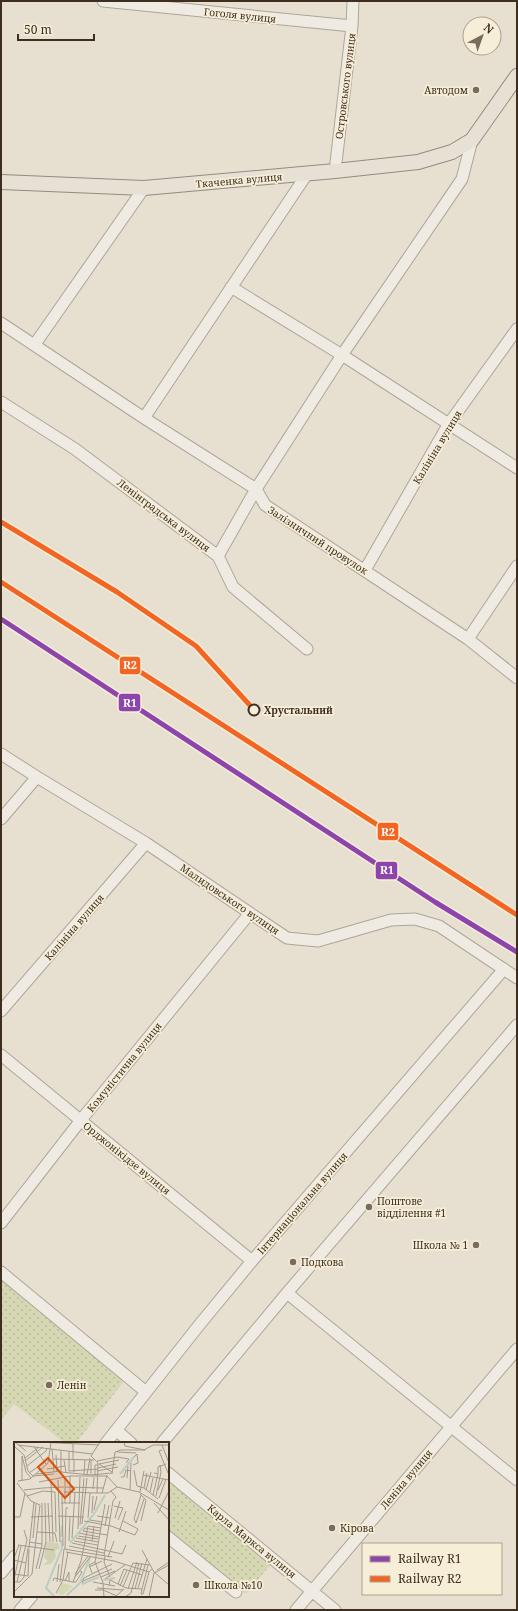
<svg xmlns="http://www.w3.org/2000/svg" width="518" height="1611" viewBox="0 0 518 1611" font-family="'Noto Serif',serif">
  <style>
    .park { fill: url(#park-dots) }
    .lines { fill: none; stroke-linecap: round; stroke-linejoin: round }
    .minor-casing { stroke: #ada599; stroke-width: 13 }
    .major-casing { stroke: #928b80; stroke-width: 16 }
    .minor { stroke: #efebe3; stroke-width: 11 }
    .major { stroke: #e6e1d4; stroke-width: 14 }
    .rail-1-casing { stroke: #f7eed8; stroke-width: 8 }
    .rail-2-casing { stroke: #f7eed8; stroke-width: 8 }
    .rail-1 { stroke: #8e44ad; stroke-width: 5 }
    .rail-2 { stroke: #f26522; stroke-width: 5 }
    .poi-dot { fill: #786c5e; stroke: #f7eed8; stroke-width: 1.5 }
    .stop-dot { fill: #f7eed8; stroke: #3d2e20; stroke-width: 2 }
    .labels { text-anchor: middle; stroke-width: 3.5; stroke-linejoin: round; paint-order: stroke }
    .street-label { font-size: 10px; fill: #3d2e20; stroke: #f7eed8 }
    .poi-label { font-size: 10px; fill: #3d2e20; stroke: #f7eed8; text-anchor: start }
    .stop-label { font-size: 10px; font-weight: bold; fill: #3d2e20; stroke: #f7eed8; text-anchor: start }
    .inset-river { fill: none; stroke: #bcccc2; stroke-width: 2 }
    .inset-road { fill: none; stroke: #a3998a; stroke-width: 1 }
    .view { fill: #d7550e; fill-opacity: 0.15; stroke: #d7550e; stroke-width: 2 }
    .inset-edge { fill: none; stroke: #3d2e20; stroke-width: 2 }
    .line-badge { stroke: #f7eed8; stroke-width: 1.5 }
    .badge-label { font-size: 11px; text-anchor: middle; font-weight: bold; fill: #fff }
  </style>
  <defs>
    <pattern id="park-dots" width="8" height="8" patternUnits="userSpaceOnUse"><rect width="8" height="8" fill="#d6d7b3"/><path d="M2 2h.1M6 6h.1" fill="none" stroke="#b9b99a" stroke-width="1.8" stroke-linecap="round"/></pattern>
  </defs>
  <rect width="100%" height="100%" fill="#e7e0d1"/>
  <!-- park -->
  <path class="park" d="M 1,1277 L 125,1380 L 76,1443 L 65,1443 L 14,1404 L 1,1420 Z
    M 168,1478 L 271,1564 L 246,1594 L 168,1529 Z"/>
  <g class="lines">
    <defs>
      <path id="minor" d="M 103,1 L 352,26
        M 335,171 L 352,26 L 353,1
        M 231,287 L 342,355 L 517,468
        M 1,323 L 144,418 L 256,489 L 265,505 L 468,639 L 517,678
        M 35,344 L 144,188
        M 1,402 L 75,449 L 218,556 L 233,587 L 307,649
        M 144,418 L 307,174
        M 218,556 L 256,489 L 342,355 L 462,179 L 472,140
        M 365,570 L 448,425 L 517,329
        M 468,639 L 517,566
        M 1,754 L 37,777 L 146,843 L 287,938 L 318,941 L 391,920 L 415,919 L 439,926 L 517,978
        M 1,819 L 37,777
        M 1,1011 L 146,843
        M 1,1055 L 252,1261
        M 1,1223 L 81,1120 L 250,913
        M 1,1272 L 146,1392
        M 287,1293 L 517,1480
        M 116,1430 L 131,1443
        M 106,1443 L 200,1324 L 252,1261 L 504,969
        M 162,1443 L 287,1293 L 517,1025
        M 168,1473 L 335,1610
        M 168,1537 L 236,1592
        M 1,1573 L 15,1556
        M 20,1610 L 32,1596
        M 296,1610 L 517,1349"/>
      <path id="major" d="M 1,182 L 144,188 L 335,171 L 418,162 L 452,152 L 472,140 L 517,76"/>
    </defs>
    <!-- minor casing -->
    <use href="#minor" class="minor-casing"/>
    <!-- major casing -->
    <use href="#major" class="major-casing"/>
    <!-- minor -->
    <use href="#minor" class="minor"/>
    <!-- major -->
    <use href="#major" class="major"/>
    <defs>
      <path id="rail-1" d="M 1,619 L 435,902 L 517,952"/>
      <path id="rail-2" d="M 1,522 L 117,592 L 196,646 L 256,712
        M 1,582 L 517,915"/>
    </defs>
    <!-- rail-1 casing -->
    <use href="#rail-1" class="rail-1-casing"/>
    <!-- rail-2 casing -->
    <use href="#rail-2" class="rail-2-casing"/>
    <!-- rail-1 -->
    <use href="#rail-1" class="rail-1"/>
    <!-- rail-2 -->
    <use href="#rail-2" class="rail-2"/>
  </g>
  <!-- markers -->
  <g class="poi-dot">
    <circle cx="476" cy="90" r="4"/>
    <circle cx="369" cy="1207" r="4"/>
    <circle cx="476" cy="1245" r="4"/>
    <circle cx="293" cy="1262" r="4"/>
    <circle cx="49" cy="1385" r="4"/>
    <circle cx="332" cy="1528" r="4"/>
    <circle cx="196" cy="1585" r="4"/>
  </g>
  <circle class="stop-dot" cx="254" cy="710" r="5.5"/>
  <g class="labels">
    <!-- street labels -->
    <g class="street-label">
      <text transform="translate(240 15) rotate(6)" y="4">Гоголя вулиця</text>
      <text transform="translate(345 86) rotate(-83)" y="4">Островського вулиця</text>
      <text transform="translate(239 180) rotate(-5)" y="4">Ткаченка вулиця</text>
      <text transform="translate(437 447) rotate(-59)" y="4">Калініна вулиця</text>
      <text transform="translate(164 515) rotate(37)" y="4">Ленінградська вулиця</text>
      <text transform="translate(318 540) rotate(33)" y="4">Залізничний провулок</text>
      <text transform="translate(230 899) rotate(34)" y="4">Малидовського вулиця</text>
      <text transform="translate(74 927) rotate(-49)" y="4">Калініна вулиця</text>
      <text transform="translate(124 1067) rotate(-51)" y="4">Комуністична вулиця</text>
      <text transform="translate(127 1158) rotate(39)" y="4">Орджонікідзе вулиця</text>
      <text transform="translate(302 1203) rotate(-49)" y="4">Інтернаціональна вулиця</text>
      <text transform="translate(406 1479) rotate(-50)" y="4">Леніна вулиця</text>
      <text transform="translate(252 1541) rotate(39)" y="4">Карла Маркса вулиця</text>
    </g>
    <!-- poi labels -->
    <g class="poi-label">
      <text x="468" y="94" text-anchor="end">Автодом</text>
      <text x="377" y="1205">Поштове<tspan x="377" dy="12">відділення #1</tspan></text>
      <text x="468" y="1249" text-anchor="end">Школа № 1</text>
      <text x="301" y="1266">Подкова</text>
      <text x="57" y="1389">Ленін</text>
      <text x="340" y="1532">Кірова</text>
      <text x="204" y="1589">Школа №10</text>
    </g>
    <!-- stop labels -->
    <g class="stop-label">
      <text x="264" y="714">Хрустальний</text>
    </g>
  </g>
  <!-- overview -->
  <g transform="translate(14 1442)">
    <rect width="155" height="155" fill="#e7e0d1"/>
    <path d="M 32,100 L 44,101 L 46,106 L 41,109 L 42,115 L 37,122 L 29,123 L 34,119 L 30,116 Z" fill="#d1d1b3"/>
    <path d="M 48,141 L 59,144 L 49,153 L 43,152 Z" fill="#d6d7b3"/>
    <path class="inset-river" d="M 106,32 L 120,15M 47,95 L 48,83M 56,101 L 80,72 L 91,53M 89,138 L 101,136M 68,142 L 85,135M 53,153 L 66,141 L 76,116M 41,155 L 32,146 L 48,106 L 47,98"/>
    <path class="inset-road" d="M 1,0 L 12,9M 24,0 L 85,3M 86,0 L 77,14 L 84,21 L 83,51 L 94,51 L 103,45 L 125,50 L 155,68M 94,0 L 134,0M 110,0 L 111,4 L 131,8M 59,2 L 59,17M 4,3 L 78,12M 148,3 L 155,21M 0,4 L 10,13 L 14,29 L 19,34 L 40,32M 20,5 L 32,22M 38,7 L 40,30M 47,8 L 47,30 L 77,33 L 98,31M 130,8 L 139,3 L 155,3M 148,8 L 145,9 L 154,31M 55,9 L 55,29M 103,10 L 122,11M 42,13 L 43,29M 8,14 L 12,30 L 17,36M 8,14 L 8,39M 11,16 L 25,5M 39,17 L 80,18M 60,17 L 60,30M 50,18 L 52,30M 11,19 L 29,5M 83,19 L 103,15 L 115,17 L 112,21M 85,22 L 105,18M 85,22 L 98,30M 119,23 L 124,21 L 123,12 L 120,15M 13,24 L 32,9 L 33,6M 84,26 L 102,22M 33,27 L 51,24M 120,28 L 123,44 L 130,46 L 144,57M 55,29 L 84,27M 83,29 L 104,25M 15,31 L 31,20M 140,31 L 144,32 L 144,25 L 152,22M 22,32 L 47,29M 70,32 L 71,18M 77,32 L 77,18M 98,32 L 101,10 L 107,8 L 131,8M 73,33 L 76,16M 81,33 L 81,23 L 84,23M 129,33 L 155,38M 56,34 L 56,61M 51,35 L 51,61M 107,35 L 110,35 L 112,28 L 117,29M 113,36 L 114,24M 44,38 L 46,100M 4,39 L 16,37 L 34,21 L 37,0M 37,39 L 39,100M 25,40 L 56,34 L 93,34 L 103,45M 51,45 L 89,46M 29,46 L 50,45M 130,46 L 133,31M 79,47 L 80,35M 10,48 L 29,46M 116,48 L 117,21M 132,48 L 137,30M 144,48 L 149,37M 50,50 L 83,51M 126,50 L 130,29M 136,50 L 139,36M 88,51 L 93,33M 126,52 L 132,58 L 127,79M 139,53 L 144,32M 13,54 L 29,49 L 41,50 L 42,90M 48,54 L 49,104M 142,54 L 147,30 L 146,23M 145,56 L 152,37M 34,61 L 36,100M 47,61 L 66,61M 140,61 L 154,77M 100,64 L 109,66 L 104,78M 80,68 L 83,54M 78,71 L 79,54M 144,71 L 155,49M 44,74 L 70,75M 83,74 L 96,76M 0,75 L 6,75 L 11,51M 17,75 L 39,74M 74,76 L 76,51M 101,76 L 106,59M 76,78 L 88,80M 70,79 L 97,84 L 121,93 L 124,87M 109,79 L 124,87M 122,81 L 120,77 L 127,53M 122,81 L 130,57M 68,82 L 73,36M 66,83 L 70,36M 91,84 L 95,63M 64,87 L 66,35M 69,89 L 93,93M 69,89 L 71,86 L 86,89M 23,90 L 41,91 L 43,100M 105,90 L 112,69M 65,91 L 85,95M 64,94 L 84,97M 19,96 L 22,62M 58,96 L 61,50M 62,96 L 84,100M 55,99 L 56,74M 60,99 L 84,103M 78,99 L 80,84M 15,100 L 28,102M 58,101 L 108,112 L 112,103M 4,103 L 40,108M 55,104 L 90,111M 15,106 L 20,60M 51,107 L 52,66 L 54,66M 128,108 L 140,130 L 155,143M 52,110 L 100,119 L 135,130M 90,114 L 99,59 L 102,55 L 97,49M 91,114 L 90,120 L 96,135M 94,115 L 100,99M 0,116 L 5,103M 0,118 L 12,121M 75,125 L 88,119M 22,127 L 28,103 L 28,61M 25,127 L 32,100 L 31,61M 143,128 L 155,120M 78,131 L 75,123 L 81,120M 0,132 L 14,134 L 15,107M 61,132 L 74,114M 61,135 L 76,115M 87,135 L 101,129M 91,137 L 111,123M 0,138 L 7,104M 39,139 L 40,136 L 59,140 L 67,119 L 74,84 L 87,86M 51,139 L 55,130 L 55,139M 69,139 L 98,127M 0,140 L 6,140 L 10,135 L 14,106M 3,140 L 13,98 L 10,88M 43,140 L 45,122M 46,140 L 50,107 L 98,115M 59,140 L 62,140 L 68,130 L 66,129M 79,140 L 101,144M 68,141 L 70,136 L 98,122M 104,142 L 110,127 L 128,133M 95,144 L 96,138 L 112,146 L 128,147 L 127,152M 106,144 L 113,128M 109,145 L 119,121 L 136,123M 83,146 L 109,148M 124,146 L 133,117M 114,147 L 123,120M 121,147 L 128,121M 128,147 L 134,123M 81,148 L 89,148 L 103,154M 0,150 L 18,132 L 26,63 L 17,59 L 3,41M 42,151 L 49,138 L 54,110M 127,152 L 129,152 L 135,130 L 138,127M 90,155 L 89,141 L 81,120 L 91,62M 101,155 L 110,147M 111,155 L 117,151 L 125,121M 135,155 L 140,131 L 155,123"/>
    <path class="view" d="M 34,16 L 60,47 L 51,56 L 24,25 Z"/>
    <rect width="155" height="155" class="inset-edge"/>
  </g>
  <g class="line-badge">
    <rect x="119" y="656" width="22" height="19" rx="4" fill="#f26522"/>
    <rect x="118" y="693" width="23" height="19" rx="4" fill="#8e44ad"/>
    <rect x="377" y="822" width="22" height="19" rx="4" fill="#f26522"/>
    <rect x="375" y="861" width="23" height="19" rx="4" fill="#8e44ad"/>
  </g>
  <g class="badge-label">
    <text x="130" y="669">R2</text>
    <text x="130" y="707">R1</text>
    <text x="388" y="836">R2</text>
    <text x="387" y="874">R1</text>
  </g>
  <!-- border -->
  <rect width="518" height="1611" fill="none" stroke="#3d2e20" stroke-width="4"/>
  <!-- legend -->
  <rect x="362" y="1543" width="140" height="52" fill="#f7eed8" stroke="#ada18e"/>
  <rect x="370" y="1556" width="20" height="6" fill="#8e44ad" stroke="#ada18e"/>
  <text x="398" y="1563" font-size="12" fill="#3d2e20">Railway R1</text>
  <rect x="370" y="1576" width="20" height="6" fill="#f26522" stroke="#ada18e"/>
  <text x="398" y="1583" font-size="12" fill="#3d2e20">Railway R2</text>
  <!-- north arrow -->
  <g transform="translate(482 36) rotate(41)"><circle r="19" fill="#f7eed8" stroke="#ada18e"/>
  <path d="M0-3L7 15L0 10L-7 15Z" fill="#786c5e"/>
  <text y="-6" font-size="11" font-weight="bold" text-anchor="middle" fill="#3d2e20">N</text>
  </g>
  <!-- scale -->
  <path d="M18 34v6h76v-6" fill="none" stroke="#3d2e20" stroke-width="2"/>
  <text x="24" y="34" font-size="12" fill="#3d2e20" stroke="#f7eed8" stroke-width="3" paint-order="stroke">50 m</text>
</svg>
